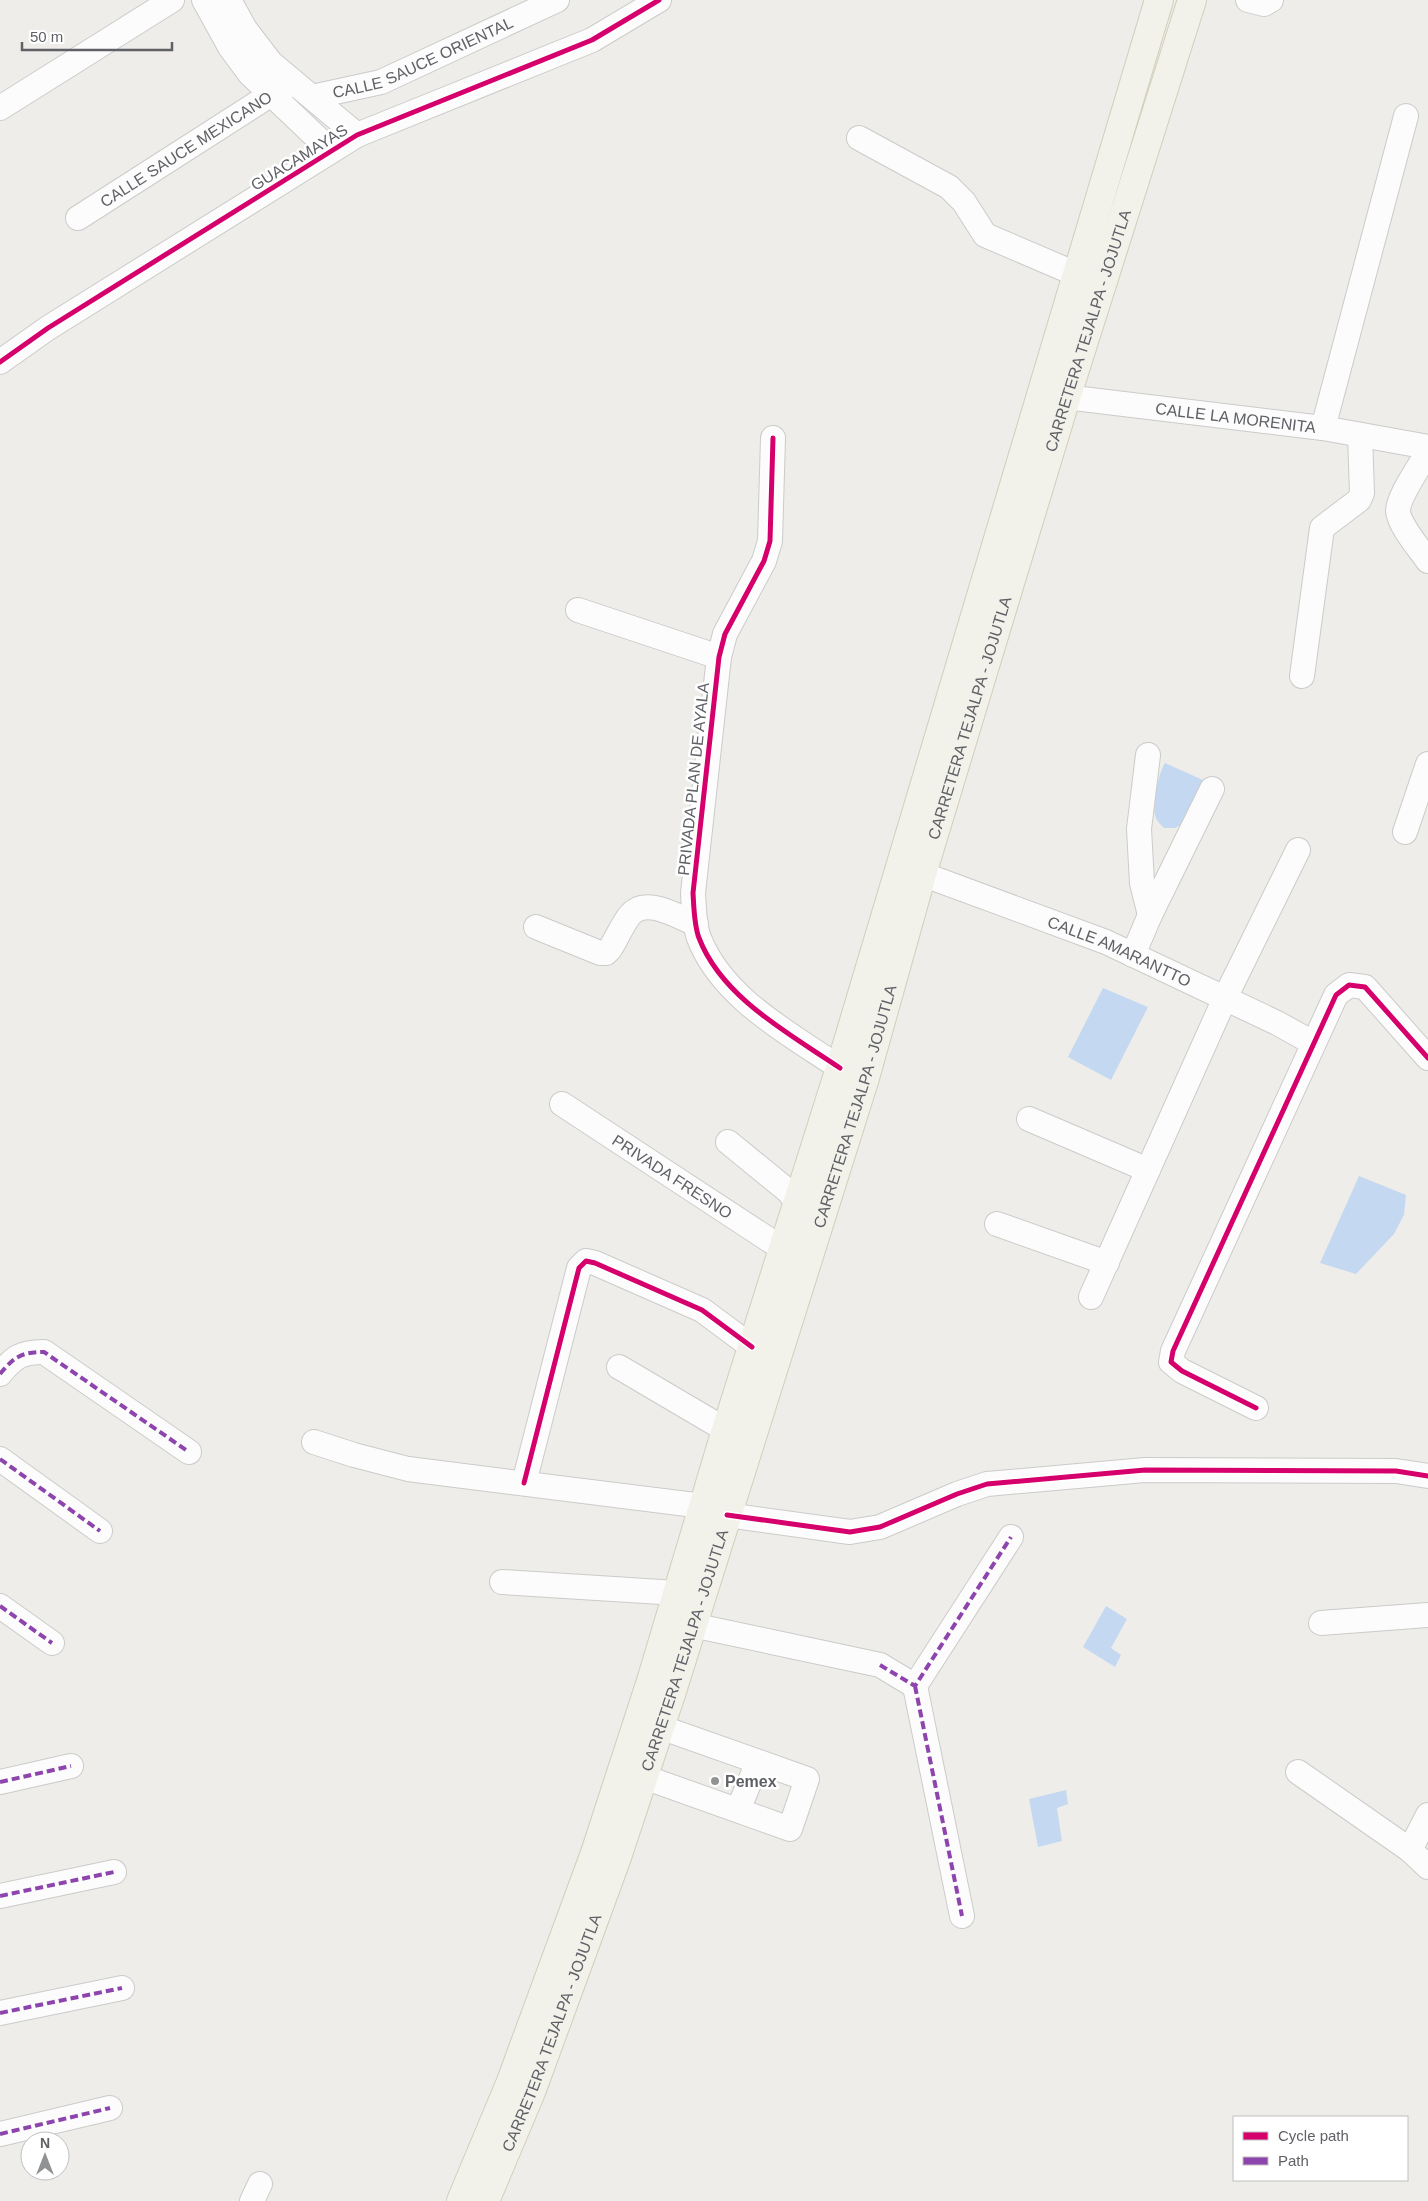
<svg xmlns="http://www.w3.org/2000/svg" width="1428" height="2201" viewBox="0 0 1428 2201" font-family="Arial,sans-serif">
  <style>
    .water { fill: #c4d9f1 }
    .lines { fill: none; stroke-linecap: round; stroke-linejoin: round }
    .minor-casing { stroke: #cbcbca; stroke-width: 26 }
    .major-casing { stroke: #d2ceba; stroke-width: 30 }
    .minor { stroke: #fcfcfc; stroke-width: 24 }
    .major { stroke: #f2f2ea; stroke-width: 28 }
    .quiet { stroke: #8e44ad; stroke-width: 4; stroke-dasharray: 8 4; stroke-linecap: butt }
    .cycleway-casing { stroke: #fff; stroke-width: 8 }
    .cycleway { stroke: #d6006c; stroke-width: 5 }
    .poi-dot { fill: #919294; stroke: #fff; stroke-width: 2 }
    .labels { text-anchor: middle; stroke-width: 5; stroke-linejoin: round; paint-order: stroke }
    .street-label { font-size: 16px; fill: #5f6166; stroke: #fff }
    .poi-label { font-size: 16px; font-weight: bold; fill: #5f6166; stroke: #fff; text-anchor: start }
  </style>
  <rect width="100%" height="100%" fill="#eeede9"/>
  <!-- water -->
  <path class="water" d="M 1165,763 L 1205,781 L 1196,800 L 1191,803 L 1183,824 L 1175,828 L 1164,828 C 1160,824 1156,820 1155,815 C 1152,803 1159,772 1165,763 Z
    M 1103,988 L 1148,1007 L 1111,1080 L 1068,1057 Z
    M 1359,1176 L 1406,1195 L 1404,1215 L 1394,1234 L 1356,1274 L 1320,1263 Z
    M 1106,1606 L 1127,1619 L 1111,1648 L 1121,1655 L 1115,1667 L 1083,1647 Z
    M 1066,1790 L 1068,1804 L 1057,1808 L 1062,1841 L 1038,1847 L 1029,1799 Z"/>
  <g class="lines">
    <defs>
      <g id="minor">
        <path d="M 204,0 L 230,47 L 250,74 L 331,151"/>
        <path d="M 229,0 L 245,29 L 271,63 L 357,135"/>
        <path d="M 1248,0 L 1264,4 L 1271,0"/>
        <path id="s1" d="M 312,97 L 381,82 L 557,0"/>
        <path d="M 0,108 L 172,0"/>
        <path d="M 859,138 L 949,187 L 964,202 L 985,235 L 1076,274"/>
        <path id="s2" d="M 78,218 L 270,95 L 293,83"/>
        <path d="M 0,362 L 48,328 L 357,135 L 592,40 L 659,0"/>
        <path id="s3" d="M 1049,395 L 1323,428 L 1428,447"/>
        <path d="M 1323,428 L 1406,116"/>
        <path d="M 773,438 L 770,541 L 764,561 L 725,634 L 719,657 L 693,893 C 694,908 694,925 699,938 C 722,998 790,1034 840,1068"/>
        <path d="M 1428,451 C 1421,465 1398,496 1398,511 C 1399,525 1419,548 1428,561"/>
        <path d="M 578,610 L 719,657"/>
        <path d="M 1302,676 L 1322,528 L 1359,500 L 1362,493 L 1360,435"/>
        <path d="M 1148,755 L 1139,829 L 1142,883 L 1150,915"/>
        <path d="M 1405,832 L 1428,764"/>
        <path id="s4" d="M 922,874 L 1106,942 L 1277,1023 L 1313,1043"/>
        <path d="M 536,927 L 600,953 L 606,953 L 610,949 C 617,938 622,925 630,915 C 646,896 678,917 696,924"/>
        <path d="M 1133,955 L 1150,915 L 1212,789"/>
        <path id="s5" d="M 562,1104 L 783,1249"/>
        <path d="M 1029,1119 L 1148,1170"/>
        <path d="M 728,1142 L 788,1191 L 797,1202"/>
        <path d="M 997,1224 L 1107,1263"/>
        <path d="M 1091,1297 L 1225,998 L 1298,850"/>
        <path d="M 619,1367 L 726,1430"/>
        <path d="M 0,1374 C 14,1357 21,1352 44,1352 L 189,1452"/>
        <path d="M 1256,1408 L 1182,1371 L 1171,1362 L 1173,1351 L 1336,995 L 1349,985 L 1365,987 L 1428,1058"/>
        <path d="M 314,1442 L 354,1455 L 408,1469 L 703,1506"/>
        <path d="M 0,1459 L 100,1531"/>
        <path d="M 524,1483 L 579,1268 L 586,1261 L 595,1263 L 702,1310 L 752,1347"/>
        <path d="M 727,1515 L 850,1532 L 880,1527 L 957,1494 L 987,1484 L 1145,1470 L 1396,1471 L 1428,1476"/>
        <path d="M 502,1582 L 677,1593"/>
        <path d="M 0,1606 L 52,1643"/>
        <path d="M 1321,1623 L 1428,1615"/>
        <path d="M 692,1625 L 880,1665 L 915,1686 L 1011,1537"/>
        <path d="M 915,1686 L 962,1916"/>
        <path d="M 1298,1772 L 1410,1850 L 1428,1867"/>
        <path d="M 644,1777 L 790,1829 L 807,1779 L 660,1727"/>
        <path d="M 0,1782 L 71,1766"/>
        <path d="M 738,1810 L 758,1762"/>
        <path d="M 1410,1850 L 1428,1815"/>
        <path d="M 0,1896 L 114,1872"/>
        <path d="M 0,2013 L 122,1988"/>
        <path d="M 0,2134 L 110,2108"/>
        <path d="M 252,2201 L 260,2184"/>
      </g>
      <g id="major">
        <path d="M 461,2201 L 510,2084 L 595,1853 L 651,1681 L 726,1430 L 840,1068 L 1159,0"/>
        <path id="s6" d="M 485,2201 L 531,2092 L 616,1860 L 672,1691 L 865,1078 L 922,874 L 1066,398 L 1192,0"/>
      </g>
    </defs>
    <!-- minor casing -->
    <use href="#minor" class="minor-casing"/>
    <!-- major casing -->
    <use href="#major" class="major-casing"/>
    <!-- minor -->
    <use href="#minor" class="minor"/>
    <!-- major -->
    <use href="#major" class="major"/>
    <!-- quiet -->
    <path class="quiet" d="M 0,1374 C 14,1357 21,1352 44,1352 L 189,1452
      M 0,1459 L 100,1531
      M 0,1606 L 52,1643
      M 880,1665 L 915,1686 L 1011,1537
      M 915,1686 L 962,1916
      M 0,1782 L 71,1766
      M 0,1896 L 114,1872
      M 0,2013 L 122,1988
      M 0,2134 L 110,2108"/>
    <defs>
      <path id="cycleway" d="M 0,362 L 48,328 L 357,135 L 592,40 L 659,0
        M 773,438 L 770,541 L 764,561 L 725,634 L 719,657 L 693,893 C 694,908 694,925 699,938 C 722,998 790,1034 840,1068
        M 1256,1408 L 1182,1371 L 1171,1362 L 1173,1351 L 1336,995 L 1349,985 L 1365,987 L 1428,1058
        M 524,1483 L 579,1268 L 586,1261 L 595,1263 L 702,1310 L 752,1347
        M 727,1515 L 850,1532 L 880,1527 L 957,1494 L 987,1484 L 1145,1470 L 1396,1471 L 1428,1476"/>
    </defs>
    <!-- cycleway casing -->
    <use href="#cycleway" class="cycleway-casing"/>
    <!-- cycleway -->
    <use href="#cycleway" class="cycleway"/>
  </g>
  <!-- markers -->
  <circle class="poi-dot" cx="715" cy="1781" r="5"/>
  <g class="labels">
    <!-- street labels -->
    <g class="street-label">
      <text dy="6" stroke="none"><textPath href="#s1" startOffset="118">CALLE SAUCE ORIENTAL</textPath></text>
      <text dy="6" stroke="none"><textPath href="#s2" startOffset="128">CALLE SAUCE MEXICANO</textPath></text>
      <text transform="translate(299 157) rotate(-32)" y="6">GUACAMAYAS</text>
      <text dy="6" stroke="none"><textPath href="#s6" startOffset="1966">CARRETERA TEJALPA - JOJUTLA</textPath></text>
      <text dy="6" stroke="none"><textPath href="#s3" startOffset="188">CALLE LA MORENITA</textPath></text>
      <text dy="6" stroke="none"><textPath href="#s6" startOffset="1561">CARRETERA TEJALPA - JOJUTLA</textPath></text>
      <text transform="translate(693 779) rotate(-84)" y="6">PRIVADA PLAN DE AYALA</text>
      <text dy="6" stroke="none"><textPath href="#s4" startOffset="212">CALLE AMARANTTO</textPath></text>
      <text dy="6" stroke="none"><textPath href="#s6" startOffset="1156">CARRETERA TEJALPA - JOJUTLA</textPath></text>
      <text dy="6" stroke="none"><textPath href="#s5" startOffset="132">PRIVADA FRESNO</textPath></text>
      <text dy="6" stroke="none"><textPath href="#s6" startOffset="586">CARRETERA TEJALPA - JOJUTLA</textPath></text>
      <text dy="6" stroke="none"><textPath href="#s6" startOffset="181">CARRETERA TEJALPA - JOJUTLA</textPath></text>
    </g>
    <!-- poi labels -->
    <g class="poi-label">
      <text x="725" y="1787">Pemex</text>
    </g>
  </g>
  <!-- legend -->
  <rect x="1233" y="2116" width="175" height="65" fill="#ffffff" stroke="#bfc0c2"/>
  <rect x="1243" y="2132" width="25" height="8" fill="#d6006c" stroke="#bfc0c2"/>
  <text x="1278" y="2141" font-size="15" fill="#5f6166">Cycle path</text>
  <rect x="1243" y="2157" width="25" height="8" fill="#8e44ad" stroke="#bfc0c2"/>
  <text x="1278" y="2166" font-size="15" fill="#5f6166">Path</text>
  <!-- north arrow -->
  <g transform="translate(45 2156)"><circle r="24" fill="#ffffff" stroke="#bfc0c2"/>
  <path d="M0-4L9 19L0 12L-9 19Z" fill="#919294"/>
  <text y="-8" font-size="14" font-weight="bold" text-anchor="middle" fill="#5f6166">N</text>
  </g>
  <!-- scale -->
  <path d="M22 42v8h150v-8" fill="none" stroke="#5f6166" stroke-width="2.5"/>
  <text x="30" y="42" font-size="15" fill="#5f6166" stroke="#ffffff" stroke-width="4" paint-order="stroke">50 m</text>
</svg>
